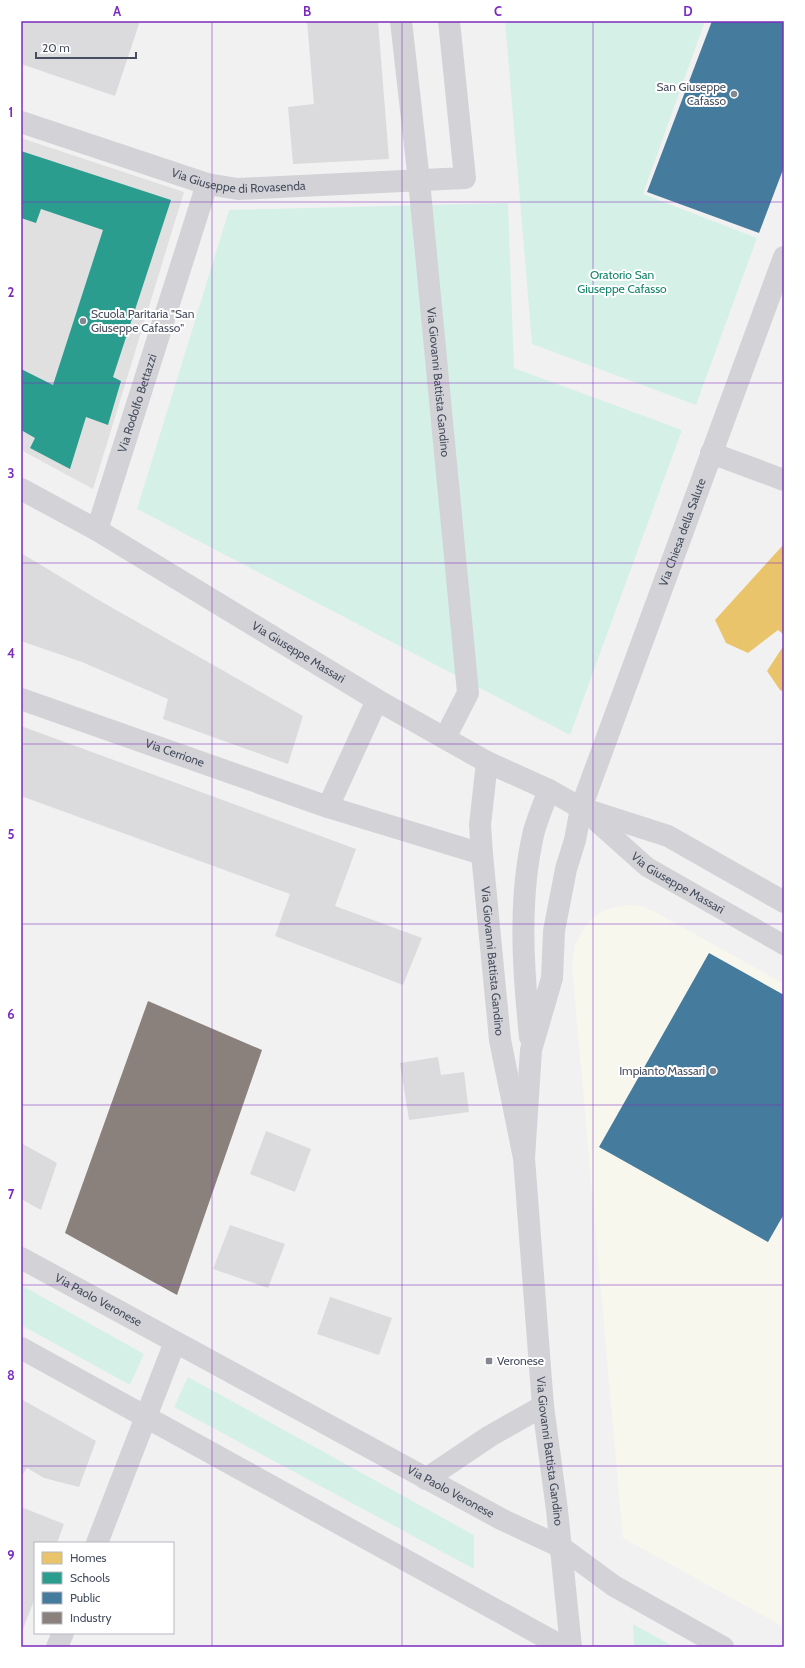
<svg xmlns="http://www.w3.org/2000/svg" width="805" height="1668" viewBox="0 0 805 1668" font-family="Cabin,sans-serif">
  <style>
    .commercial { fill: #f8f7ed }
    .education { fill: #e0e0e1 }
    .green { fill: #d5f1e7 }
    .homes { fill: #e9c46a }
    .schools { fill: #2a9d8f }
    .public { fill: #457b9d }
    .industry { fill: #8a817c }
    .building { fill: #dbdadd }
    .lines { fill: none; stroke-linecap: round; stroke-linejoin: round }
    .service { stroke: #d3d3d7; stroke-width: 20 }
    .pedestrian { stroke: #d3d3d7; stroke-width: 22 }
    .minor { stroke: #d3d3d7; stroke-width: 22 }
    .grid { fill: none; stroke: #7b2cbf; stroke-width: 1; stroke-opacity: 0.55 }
    .poi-dot { fill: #838792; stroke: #fff; stroke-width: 1.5 }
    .labels { text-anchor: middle; stroke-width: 4; stroke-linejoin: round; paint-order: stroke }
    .poi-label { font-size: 12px; fill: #474e5f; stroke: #fff; text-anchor: end }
    .street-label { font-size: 12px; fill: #474e5f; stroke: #fff }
    .park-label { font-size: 12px; fill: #14846a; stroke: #fff }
    .neatline { fill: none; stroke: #7b2cbf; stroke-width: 1.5 }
    .grid-label { font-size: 13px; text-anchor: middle; font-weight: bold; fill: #7b2cbf }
  </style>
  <rect width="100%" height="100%" fill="#f2f1f1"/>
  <!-- commercial -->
  <path class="commercial" d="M 627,905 L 640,906 L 653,911 L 784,984 L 784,1627 L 623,1538 L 572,966 L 576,943 L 586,925 L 594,917 L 604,910 Z"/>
  <!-- education -->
  <path class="education" d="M 21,138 L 184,192 L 93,489 L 21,450 Z"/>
  <!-- green -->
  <path class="green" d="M 505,21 L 705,21 L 643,194 L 757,238 L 696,405 L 532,344 Z
    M 508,203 L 514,368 L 682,430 L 570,735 L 137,509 L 229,210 Z
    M 21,1285 L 144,1354 L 130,1385 L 21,1325 Z
    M 188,1377 L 474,1535 L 474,1569 L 174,1407 Z
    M 633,1624 L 674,1647 L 634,1647 Z"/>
  <!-- homes -->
  <path class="homes" d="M 784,544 L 784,635 L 778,630 L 748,653 L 726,643 L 715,620 Z
    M 784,645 L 784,692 L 780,690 L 767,671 Z"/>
  <!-- schools -->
  <path class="schools" d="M 21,151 L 171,200 L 113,377 L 121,381 L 108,425 L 86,417 L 70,469 L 30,448 L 35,438 L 21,430 L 21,369 L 53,385 L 103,230 L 41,209 L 36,223 L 21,218 Z"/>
  <!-- public -->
  <path class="public" d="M 712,21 L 784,21 L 784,167 L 759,233 L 647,192 Z
    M 709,953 L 784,995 L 784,1214 L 768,1242 L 599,1147 Z"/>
  <!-- industry -->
  <path class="industry" d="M 148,1001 L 262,1050 L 177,1295 L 65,1233 Z"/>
  <!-- building -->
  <path class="building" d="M 21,21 L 140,21 L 115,96 L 21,64 Z
    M 307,21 L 378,21 L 389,159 L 293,164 L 288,107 L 314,104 Z
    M 21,553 L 102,602 L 303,716 L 288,764 L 163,719 L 168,699 L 82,662 L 21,641 Z
    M 21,726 L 356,849 L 335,906 L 422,938 L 403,985 L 275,936 L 290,894 L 21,796 Z
    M 438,1057 L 441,1075 L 464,1072 L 469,1112 L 409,1120 L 400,1063 Z
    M 266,1131 L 311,1149 L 295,1192 L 250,1174 Z
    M 21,1143 L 57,1163 L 41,1210 L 21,1199 Z
    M 230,1225 L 285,1244 L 268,1288 L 213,1269 Z
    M 330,1297 L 392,1318 L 379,1355 L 317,1334 Z
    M 21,1399 L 96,1441 L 79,1487 L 44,1478 L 27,1468 L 23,1474 L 21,1474 Z
    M 21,1507 L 64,1524 L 57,1543 L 35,1543 L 35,1598 L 21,1634 Z"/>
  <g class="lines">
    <!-- service -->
    <path class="service" id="s1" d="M 581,808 L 647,867 L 784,945"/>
    <!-- pedestrian -->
    <g class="pedestrian">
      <path id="s2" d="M 419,181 L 468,693 L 445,738"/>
      <path id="s3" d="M 97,530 L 207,184"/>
    </g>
    <!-- minor -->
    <g class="minor">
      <path d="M 401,21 L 419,181"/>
      <path id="s4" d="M 21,122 L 207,184 L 238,189 L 465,178 L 449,21"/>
      <path d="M 711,453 L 784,480"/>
      <path id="s5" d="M 21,489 L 97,530 L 377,700 L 487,762 L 549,790 L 581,808 L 668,836 L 784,902"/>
      <path id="s6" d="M 21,699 L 328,807 L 482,854"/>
      <path id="s7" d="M 487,762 L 480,825 L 482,854 L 500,1040 L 524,1158 L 543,1406 L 557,1510 L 571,1647"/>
      <path d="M 328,807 L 377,700"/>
      <path d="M 530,1037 C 523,969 518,898 534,831 C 538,817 544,803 549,790"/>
      <path id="s8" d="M 524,1158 L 531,1050 L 552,978 L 554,931 L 566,869 L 575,840 L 581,808 L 784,257"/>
      <path id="s9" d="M 21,1258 L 501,1519 L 561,1547 L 614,1586 L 723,1647"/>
      <path d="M 21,1348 L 563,1647"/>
      <path d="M 426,1479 L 490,1436 L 543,1406"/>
      <path d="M 97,1543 L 175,1342"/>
      <path d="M 57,1647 L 63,1633"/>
    </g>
  </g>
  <!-- grid -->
  <path class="grid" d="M 212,21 L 212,1647M 402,21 L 402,1647M 593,21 L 593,1647M 21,202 L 784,202M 21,383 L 784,383M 21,563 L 784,563M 21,744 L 784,744M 21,924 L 784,924M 21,1105 L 784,1105M 21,1285 L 784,1285M 21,1466 L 784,1466"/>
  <!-- markers -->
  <g class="poi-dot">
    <circle cx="734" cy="94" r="4"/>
    <circle cx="83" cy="321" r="4"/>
    <circle cx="713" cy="1071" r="4"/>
    <rect x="485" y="1357" width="8" height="8" rx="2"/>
  </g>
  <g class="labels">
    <!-- poi labels -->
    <g class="poi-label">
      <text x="726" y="91">San Giuseppe<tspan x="726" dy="14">Cafasso</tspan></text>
      <text x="91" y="318" text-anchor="start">Scuola Paritaria "San<tspan x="91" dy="14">Giuseppe Cafasso"</tspan></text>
      <text x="705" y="1075">Impianto Massari</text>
      <text x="497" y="1365" text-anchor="start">Veronese</text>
    </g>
    <!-- street labels -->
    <g class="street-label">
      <text dy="4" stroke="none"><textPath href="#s4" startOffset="227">Via Giuseppe di Rovasenda</textPath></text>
      <text dy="4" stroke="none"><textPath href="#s2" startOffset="202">Via Giovanni Battista Gandino</textPath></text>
      <text dy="4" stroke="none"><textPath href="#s3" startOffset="133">Via Rodolfo Bettazzi</textPath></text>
      <text dy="4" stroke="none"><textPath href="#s8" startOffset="650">Via Chiesa della Salute</textPath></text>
      <text dy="4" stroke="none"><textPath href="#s5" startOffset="322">Via Giuseppe Massari</textPath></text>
      <text dy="4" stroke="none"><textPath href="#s6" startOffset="163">Via Cerrione</textPath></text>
      <text dy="4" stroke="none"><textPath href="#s1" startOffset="123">Via Giuseppe Massari</textPath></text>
      <text dy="4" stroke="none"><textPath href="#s7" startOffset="200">Via Giovanni Battista Gandino</textPath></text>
      <text dy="4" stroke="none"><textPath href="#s9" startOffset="88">Via Paolo Veronese</textPath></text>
      <text dy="4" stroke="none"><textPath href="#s7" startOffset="694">Via Giovanni Battista Gandino</textPath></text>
      <text dy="4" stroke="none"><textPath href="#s9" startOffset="489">Via Paolo Veronese</textPath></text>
    </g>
    <!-- park labels -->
    <g class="park-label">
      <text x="622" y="279">Oratorio San<tspan x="622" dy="14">Giuseppe Cafasso</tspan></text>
    </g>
  </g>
  <!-- border -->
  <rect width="805" height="1668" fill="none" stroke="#ffffff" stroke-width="44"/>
  <!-- legend -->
  <rect x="34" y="1542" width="140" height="92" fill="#ffffff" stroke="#b5b8bf"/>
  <rect x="42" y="1552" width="20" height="12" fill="#e9c46a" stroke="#b5b8bf"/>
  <text x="70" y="1562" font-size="12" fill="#474e5f">Homes</text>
  <rect x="42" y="1572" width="20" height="12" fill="#2a9d8f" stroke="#b5b8bf"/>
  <text x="70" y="1582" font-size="12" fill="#474e5f">Schools</text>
  <rect x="42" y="1592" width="20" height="12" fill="#457b9d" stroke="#b5b8bf"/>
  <text x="70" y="1602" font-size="12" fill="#474e5f">Public</text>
  <rect x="42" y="1612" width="20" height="12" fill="#8a817c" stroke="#b5b8bf"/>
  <text x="70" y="1622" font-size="12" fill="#474e5f">Industry</text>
  <!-- scale -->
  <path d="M36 52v6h100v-6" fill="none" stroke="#474e5f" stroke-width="2"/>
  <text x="42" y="52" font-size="12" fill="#474e5f" stroke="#ffffff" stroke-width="3" paint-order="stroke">20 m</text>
  <rect x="22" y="22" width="761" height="1624" class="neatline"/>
  <g class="grid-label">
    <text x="117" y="16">A</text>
    <text x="307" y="16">B</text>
    <text x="498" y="16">C</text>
    <text x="688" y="16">D</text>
    <text x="11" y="117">1</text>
    <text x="11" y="297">2</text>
    <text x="11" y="478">3</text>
    <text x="11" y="658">4</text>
    <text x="11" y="839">5</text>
    <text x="11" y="1019">6</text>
    <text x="11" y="1199">7</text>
    <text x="11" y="1380">8</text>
    <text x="11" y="1560">9</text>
  </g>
</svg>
